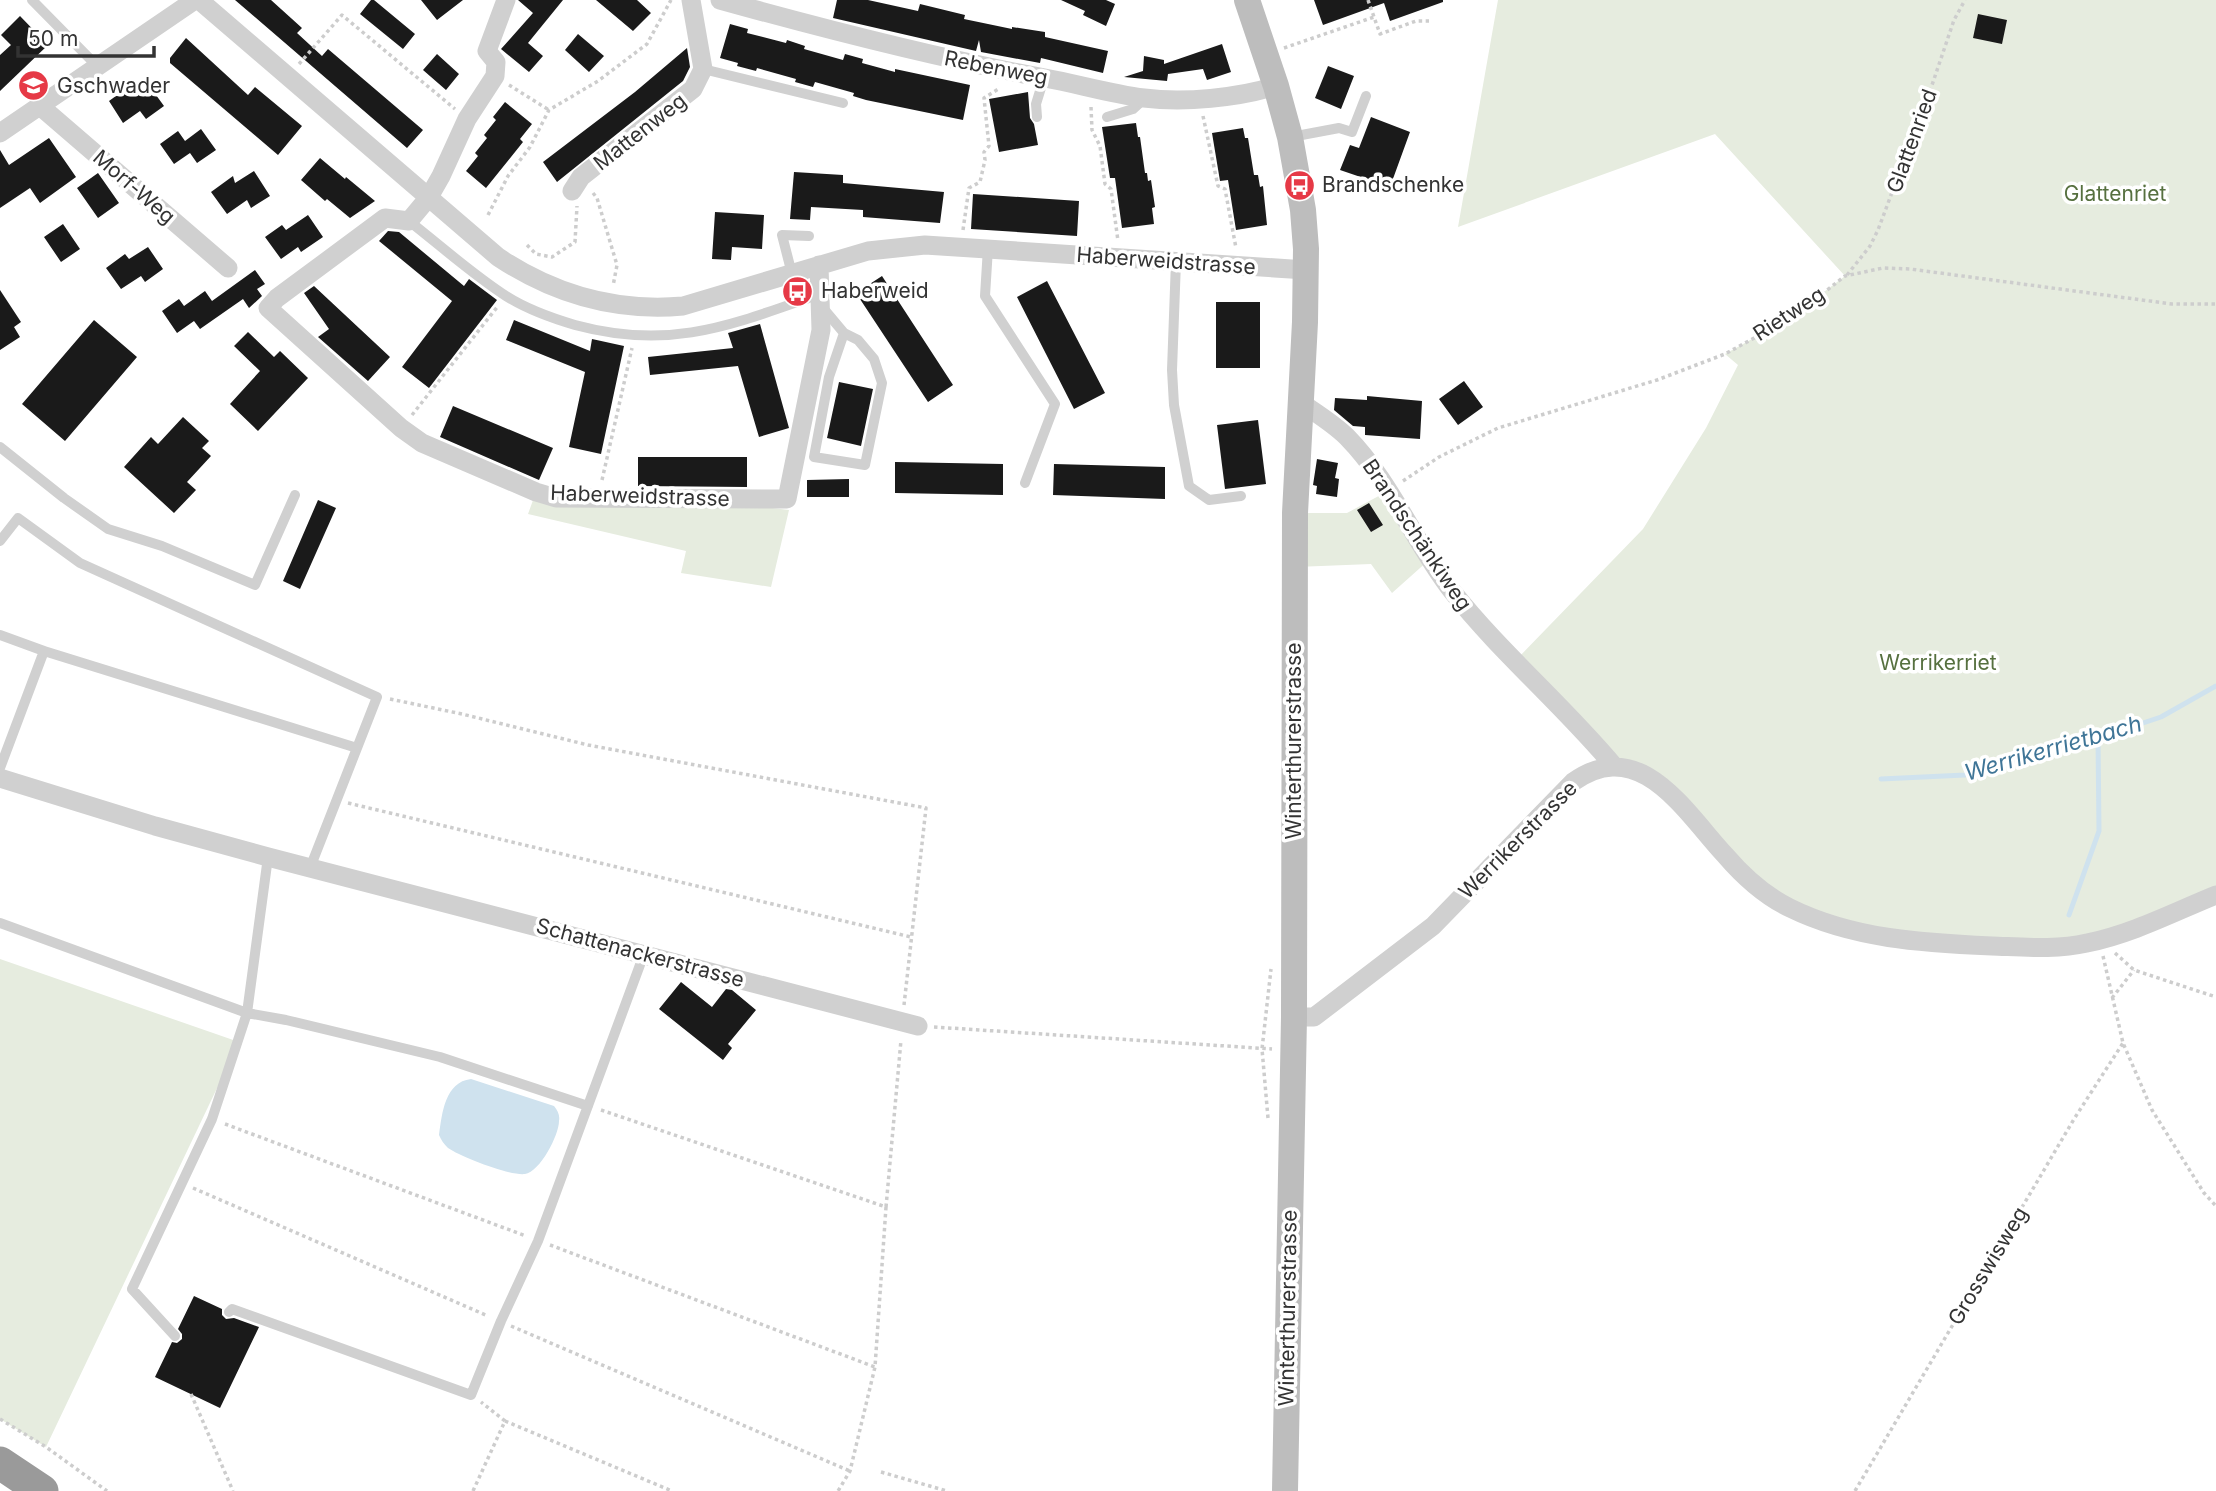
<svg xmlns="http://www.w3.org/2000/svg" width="2216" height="1491" viewBox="0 0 2216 1491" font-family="Inter,sans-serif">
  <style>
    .green { fill: #e6ecdf }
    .water { fill: #cfe2ee }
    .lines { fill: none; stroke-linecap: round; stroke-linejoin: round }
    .stream { stroke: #cfe2ee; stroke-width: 5 }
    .building { fill: #1a1a1a }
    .path { stroke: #cdcdcd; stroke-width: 3.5; stroke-dasharray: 3.5 3.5; stroke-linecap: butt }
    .lane { stroke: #d0d0d0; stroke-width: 10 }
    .street { stroke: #d0d0d0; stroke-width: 19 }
    .secondary { stroke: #bdbdbd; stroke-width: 26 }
    .highway { stroke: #9a9a9a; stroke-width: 33 }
    .labels { text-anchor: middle; stroke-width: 7; stroke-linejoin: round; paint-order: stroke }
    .street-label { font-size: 21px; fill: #333; stroke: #fff }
    .poi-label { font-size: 21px; fill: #333; stroke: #fff; text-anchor: start }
    .park-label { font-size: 21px; fill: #56703f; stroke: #fff }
    .water-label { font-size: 23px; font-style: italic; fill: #3f7597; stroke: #fff }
  </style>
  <rect width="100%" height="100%" fill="#fff"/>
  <!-- green -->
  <path class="green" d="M 1498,0 L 2216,0 L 2216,895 L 2100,940 L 1937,943 L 1788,907 L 1631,769 L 1515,661 L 1643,529 L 1706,428 L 1738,365 L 1725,354 C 1768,331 1807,306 1845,276 L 1715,134 L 1458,227 Z
    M 1388,491 L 1429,560 L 1392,593 L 1371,564 L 1296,567 L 1295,513 L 1347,513 Z
    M 536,492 L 696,499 L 789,510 L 771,587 L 681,573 L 686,551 L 528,514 Z
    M 0,959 L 239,1042 L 46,1447 L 0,1419 Z"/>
  <!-- water -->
  <path class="water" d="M 471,1079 L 554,1106 C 558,1111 560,1115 559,1121 C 559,1135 540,1172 525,1174 C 510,1176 461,1157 448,1148 C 444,1144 441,1140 439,1135 C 442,1113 445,1082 471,1079 Z"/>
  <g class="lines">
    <!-- stream -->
    <path class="stream" d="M 1881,779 L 1965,775 L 2098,738 L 2161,717 L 2216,686
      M 2069,915 L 2099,831 L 2098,738"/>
  </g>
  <!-- building -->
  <path class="building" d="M 235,0 L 271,0 L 302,28 L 297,33 L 322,56 L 328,49 L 423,130 L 407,148 Z
    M 371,0 L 374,0 L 415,34 L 403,49 L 360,14 Z
    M 421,0 L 463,0 L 437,20 Z
    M 518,0 L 563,0 L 528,43 L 543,56 L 529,72 L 501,49 L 533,13 Z
    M 596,0 L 637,0 L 651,13 L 633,31 Z
    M 837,0 L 868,0 L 918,11 L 920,4 L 965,15 L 964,19 L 1012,29 L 1012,27 L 1045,32 L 1045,37 L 1108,51 L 1103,73 L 1041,58 L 1040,63 L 981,52 L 979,40 L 976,51 L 833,18 Z
    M 1061,0 L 1106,0 L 1115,4 L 1106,26 L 1083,15 L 1085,11 Z
    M 1314,0 L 1443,0 L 1443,2 L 1390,21 L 1384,3 L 1323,25 Z
    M 1978,14 L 2007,20 L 2002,44 L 1973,38 Z
    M 20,16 L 48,45 L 0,91 L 0,55 L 11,45 L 1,35 Z
    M 730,24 L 748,29 L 747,33 L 786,43 L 787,40 L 805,46 L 804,49 L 843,60 L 845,54 L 863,59 L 862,63 L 895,72 L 895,69 L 970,85 L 963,120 L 866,100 L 853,96 L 854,93 L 815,82 L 813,87 L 795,82 L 796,79 L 757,68 L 756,71 L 737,66 L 738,63 L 720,58 Z
    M 578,34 L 604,56 L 589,72 L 565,50 Z
    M 186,38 L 248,95 L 255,87 L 302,126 L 278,155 L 170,63 L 170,58 Z
    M 1222,44 L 1231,72 L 1207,80 L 1203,69 L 1168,74 L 1167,81 L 1124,77 L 1143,71 L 1144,56 L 1164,60 L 1164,64 Z
    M 687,48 L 690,67 L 683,81 L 557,182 L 543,162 L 635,92 Z
    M 437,54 L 459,74 L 446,90 L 423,70 Z
    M 1328,66 L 1354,76 L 1341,109 L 1315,98 Z
    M 148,84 L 164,106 L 146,119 L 140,111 L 123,123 L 109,101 L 127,88 L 132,95 Z
    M 1028,92 L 1030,118 L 1034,124 L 1038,145 L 999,152 L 989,99 Z
    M 505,102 L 532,124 L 520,139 L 523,142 L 486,188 L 466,171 L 478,156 L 475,153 L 487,138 L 484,135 L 496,120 L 493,117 Z
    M 1371,117 L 1410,132 L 1390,187 L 1340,170 L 1350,145 L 1359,148 Z
    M 1136,123 L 1138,137 L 1140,137 L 1145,173 L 1147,173 L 1148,181 L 1151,180 L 1155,207 L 1152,208 L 1154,224 L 1122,228 L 1115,178 L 1110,178 L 1102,127 Z
    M 1243,128 L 1245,138 L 1248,138 L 1254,175 L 1258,175 L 1260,187 L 1263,186 L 1267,225 L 1236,230 L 1228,180 L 1220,181 L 1212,133 Z
    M 201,129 L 216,150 L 197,163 L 190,153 L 174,164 L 160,144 L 178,131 L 185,141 Z
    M 49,138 L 76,177 L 40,203 L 30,188 L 0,208 L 0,150 L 9,165 Z
    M 320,158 L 345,179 L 346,177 L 375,201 L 350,218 L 327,199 L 325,201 L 301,180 Z
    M 254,171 L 270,196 L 251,208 L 247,200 L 227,214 L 211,192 L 233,176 L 235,183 Z
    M 794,172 L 843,175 L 843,183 L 944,192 L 940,223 L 863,217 L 863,210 L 811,207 L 810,220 L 790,219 Z
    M 98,173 L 119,203 L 98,218 L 77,188 Z
    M 973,194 L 1079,201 L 1077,236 L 971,229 Z
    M 715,212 L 764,215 L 762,249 L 732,247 L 731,260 L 712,259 Z
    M 308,215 L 323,237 L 301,252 L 298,247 L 281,259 L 265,237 L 282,225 L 286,230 Z
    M 63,224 L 80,249 L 61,262 L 44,237 Z
    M 388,231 L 399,232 L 464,286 L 469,279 L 497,300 L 429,388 L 402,367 L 452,301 L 379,241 Z
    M 148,247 L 163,269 L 145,282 L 141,276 L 121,289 L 106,268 L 125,254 L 129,259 Z
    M 255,270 L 265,284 L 257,289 L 262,296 L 249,308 L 243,299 L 200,329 L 194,321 L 177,333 L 162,311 L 179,299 L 184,306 L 205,291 L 212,301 Z
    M 882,276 L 953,385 L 928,402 L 856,293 Z
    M 1047,281 L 1105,393 L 1074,409 L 1017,297 Z
    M 314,286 L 390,357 L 368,381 L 318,337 L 329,329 L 304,293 Z
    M 0,290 L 21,322 L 14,327 L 20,337 L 0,350 Z
    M 1216,302 L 1260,302 L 1260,368 L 1216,368 Z
    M 94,320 L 137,357 L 65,441 L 22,404 Z
    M 514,320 L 590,351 L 592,339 L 624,346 L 601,454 L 569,447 L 585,372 L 506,340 Z
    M 760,324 L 789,428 L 759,437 L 738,366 L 650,375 L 648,357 L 733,348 L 728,333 Z
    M 248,332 L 274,357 L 280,351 L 308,378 L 258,431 L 230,404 L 260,371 L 234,346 Z
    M 1464,381 L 1483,407 L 1458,425 L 1439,399 Z
    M 839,382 L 873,389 L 861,446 L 827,438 Z
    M 1367,396 L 1422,401 L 1420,439 L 1365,435 L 1365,427 L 1353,426 L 1334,410 L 1335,398 L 1367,400 Z
    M 453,406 L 553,448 L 539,480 L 440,437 Z
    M 183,417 L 209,441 L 202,448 L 211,456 L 187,482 L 196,490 L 174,513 L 124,467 L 151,437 L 158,444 Z
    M 1258,420 L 1266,484 L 1225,489 L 1217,425 Z
    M 638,457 L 747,457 L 747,487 L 638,486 Z
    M 1317,459 L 1338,463 L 1335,478 L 1339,479 L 1337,497 L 1316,494 L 1317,486 L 1313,485 Z
    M 895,462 L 1003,464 L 1003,495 L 895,493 Z
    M 1054,464 L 1165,467 L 1165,499 L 1053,495 Z
    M 849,479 L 849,497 L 807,497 L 807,480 Z
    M 318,500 L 336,508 L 300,589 L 283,581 Z
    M 1369,503 L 1383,525 L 1371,532 L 1357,510 Z
    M 681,982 L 712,1007 L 726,989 L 732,990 L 756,1010 L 728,1044 L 732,1048 L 723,1060 L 659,1009 Z
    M 194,1296 L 222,1309 L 222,1315 L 226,1319 L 234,1318 L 259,1327 L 220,1408 L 155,1377 L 172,1342 L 177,1343 L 182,1339 L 182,1334 L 178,1329 Z"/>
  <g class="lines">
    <!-- path -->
    <path class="path" d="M 1368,0 L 1380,34 L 1416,21 L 1429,21
      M 1284,48 L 1374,17
      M 299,64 L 342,15 L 455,109
      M 509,85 L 549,110
      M 1091,107 L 1092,130 L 1100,146 L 1105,184 L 1111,189 L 1118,241
      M 1203,116 L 1218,186 L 1225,189 L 1236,248
      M 593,193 L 597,198 L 617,265 L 613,286
      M 488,215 L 508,176 L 530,147 L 549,110 L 598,81 L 647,44 L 671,0
      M 963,230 L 969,188 L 980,182 L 985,160 L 984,152 L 989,146 L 984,98 L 1000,88
      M 527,245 L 536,254 L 552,257 L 575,242 L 577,206
      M 1847,275 L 1870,246 L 1878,230 L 1931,88 L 1954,20 L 1965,0
      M 412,415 L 498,306
      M 602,480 L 632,348
      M 1403,481 L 1439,457 L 1498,428 L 1657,380 L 1725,354 L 1767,331 L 1808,305 L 1845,276 L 1883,268 L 1910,269 L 2172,304 L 2216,304
      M 390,699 L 462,714 L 588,745 L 926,808 L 904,1005
      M 348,803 L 911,937
      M 2115,953 L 2134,970 L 2216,997
      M 2103,956 L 2123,1043 L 2152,1110 L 2204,1193 L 2216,1206
      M 2112,998 L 2134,970
      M 934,1027 L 1272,1049
      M 601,1110 L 886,1207 L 875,1367 L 850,1471 L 838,1491
      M 1268,1118 L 1262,1049 L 1271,969
      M 225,1124 L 526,1236
      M 193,1188 L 488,1316
      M 886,1207 L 901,1040
      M 550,1245 L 875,1367
      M 511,1326 L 850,1471
      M 191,1394 L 233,1491
      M 0,1419 L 46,1447 L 107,1491
      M 505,1421 L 672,1491
      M 881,1472 L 947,1491
      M 473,1491 L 505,1421 L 481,1402
      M 1855,1491 L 2074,1119 L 2123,1043"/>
    <!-- lane -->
    <path class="lane" d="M 32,0 L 97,66
      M 703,69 L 843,103
      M 1037,117 L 1036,104 L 1044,78
      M 1107,117 L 1133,109 L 1145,98
      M 1291,137 L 1339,128 L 1352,132 L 1366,96
      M 409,221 C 441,246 472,274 506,296 C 528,310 551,318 575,325 C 671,351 731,325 820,294
      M 988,248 L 985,296 L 1055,404 L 1025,483
      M 1176,261 L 1172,370 L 1174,405 L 1189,486 L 1209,500 L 1241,496
      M 792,274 L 782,235 L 809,236
      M 823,308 L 844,333 L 829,377 L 814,457 L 865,465 L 882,383 L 874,359 L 858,340 L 844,333
      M 0,447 L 64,498 L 108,529 L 162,546 L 255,585 L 295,495
      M 0,541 L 18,518 L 80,563 L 377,697 L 310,868
      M 0,635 L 44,651 L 0,768
      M 44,651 L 357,748
      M 0,923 L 247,1013 L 286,1020 L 440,1057 L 588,1106
      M 229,1312 L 232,1309 L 471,1395 L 501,1321 L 538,1241 L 644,954
      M 175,1336 L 132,1289 L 212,1119 L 247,1013 L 268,857"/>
    <!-- street -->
    <path class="street" d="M 199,0 L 498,257 C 555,295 615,312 683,306 L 868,251 L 925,245 L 1306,270
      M 506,0 L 487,51 L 496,62 L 495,76 L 467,119 L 441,176 L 429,197 L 409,221 L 385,218 L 277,298 L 268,308 L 401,428 L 422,443 L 536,492 L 556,498 L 787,499 L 821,330 L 819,265
      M 720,0 C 828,30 936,58 1045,78 C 1078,84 1111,94 1144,98 C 1184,103 1238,98 1276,86
      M 40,106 L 228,268
      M 0,133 L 195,0
      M 572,191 L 581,177 L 693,89 L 703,69 L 691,0
      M 1300,402 C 1316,413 1334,424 1347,437 C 1391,482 1414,542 1452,591 C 1501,653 1563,705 1614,766
      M 0,778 L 155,826 L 268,857 L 918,1026
      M 1294,1017 L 1314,1017 L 1433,926 L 1573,782 C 1640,734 1685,812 1725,855 C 1743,876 1765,896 1790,908 C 1853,939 1923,943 1992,946 C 2023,947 2056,950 2087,943 C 2132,934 2174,912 2216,895"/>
    <!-- secondary -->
    <path class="secondary" d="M 1247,0 L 1276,86 L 1290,137 L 1303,210 L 1306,249 L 1305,322 L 1295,513 L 1294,1017 L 1285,1491"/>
    <!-- highway -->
    <path class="highway" d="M 0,1463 L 42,1491"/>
  </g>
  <!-- icons -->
  <defs>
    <symbol id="school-disc" viewBox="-11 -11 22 22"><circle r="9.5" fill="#e63946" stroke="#fff"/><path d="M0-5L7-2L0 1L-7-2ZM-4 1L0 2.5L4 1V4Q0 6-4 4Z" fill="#fff"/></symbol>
    <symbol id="bus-disc" viewBox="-11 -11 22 22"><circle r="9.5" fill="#e63946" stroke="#fff"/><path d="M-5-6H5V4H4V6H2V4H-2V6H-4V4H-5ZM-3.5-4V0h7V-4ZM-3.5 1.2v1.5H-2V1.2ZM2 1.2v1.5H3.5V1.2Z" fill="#fff"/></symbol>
  </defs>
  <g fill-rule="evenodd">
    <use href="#school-disc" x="16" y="68" width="35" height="35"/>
    <use href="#bus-disc" x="1282" y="168" width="35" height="35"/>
    <use href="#bus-disc" x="780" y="274" width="35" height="35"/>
  </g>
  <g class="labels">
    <!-- street labels -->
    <g class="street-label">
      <text transform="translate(996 68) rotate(11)" y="7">Rebenweg</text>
      <text transform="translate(640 132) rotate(-38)" y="7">Mattenweg</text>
      <text transform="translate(1912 141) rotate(-70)" y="7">Glattenried</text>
      <text transform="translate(134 187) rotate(41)" y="7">Morf-Weg</text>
      <text transform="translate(1166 261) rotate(4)" y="7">Haberweidstrasse</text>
      <text transform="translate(1789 314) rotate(-33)" y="7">Rietweg</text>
      <text transform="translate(640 496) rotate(2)" y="7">Haberweidstrasse</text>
      <text transform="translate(1417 535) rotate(56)" y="7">Brandschänkiweg</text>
      <text transform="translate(1294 741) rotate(-90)" y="7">Winterthurerstrasse</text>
      <text transform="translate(1518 840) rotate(-45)" y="7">Werrikerstrasse</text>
      <text transform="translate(640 953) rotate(15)" y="7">Schattenackerstrasse</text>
      <text transform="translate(1988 1266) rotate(-59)" y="7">Grosswisweg</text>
      <text transform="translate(1288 1308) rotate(-89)" y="7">Winterthurerstrasse</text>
    </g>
    <!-- poi labels -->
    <g class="poi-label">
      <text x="57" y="93">Gschwader</text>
      <text x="1322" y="192">Brandschenke</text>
      <text x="821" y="298">Haberweid</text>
    </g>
    <!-- park labels -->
    <g class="park-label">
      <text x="2115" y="201">Glattenriet</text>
      <text x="1938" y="670">Werrikerriet</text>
    </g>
    <!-- water labels -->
    <g class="water-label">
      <text transform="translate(2053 748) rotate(-16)" y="8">Werrikerrietbach</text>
    </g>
  </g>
  <!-- scale -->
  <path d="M18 46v10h136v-10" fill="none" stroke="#333333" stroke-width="3.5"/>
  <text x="28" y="46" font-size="21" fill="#333333" stroke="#ffffff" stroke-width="5" paint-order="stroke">50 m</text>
</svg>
